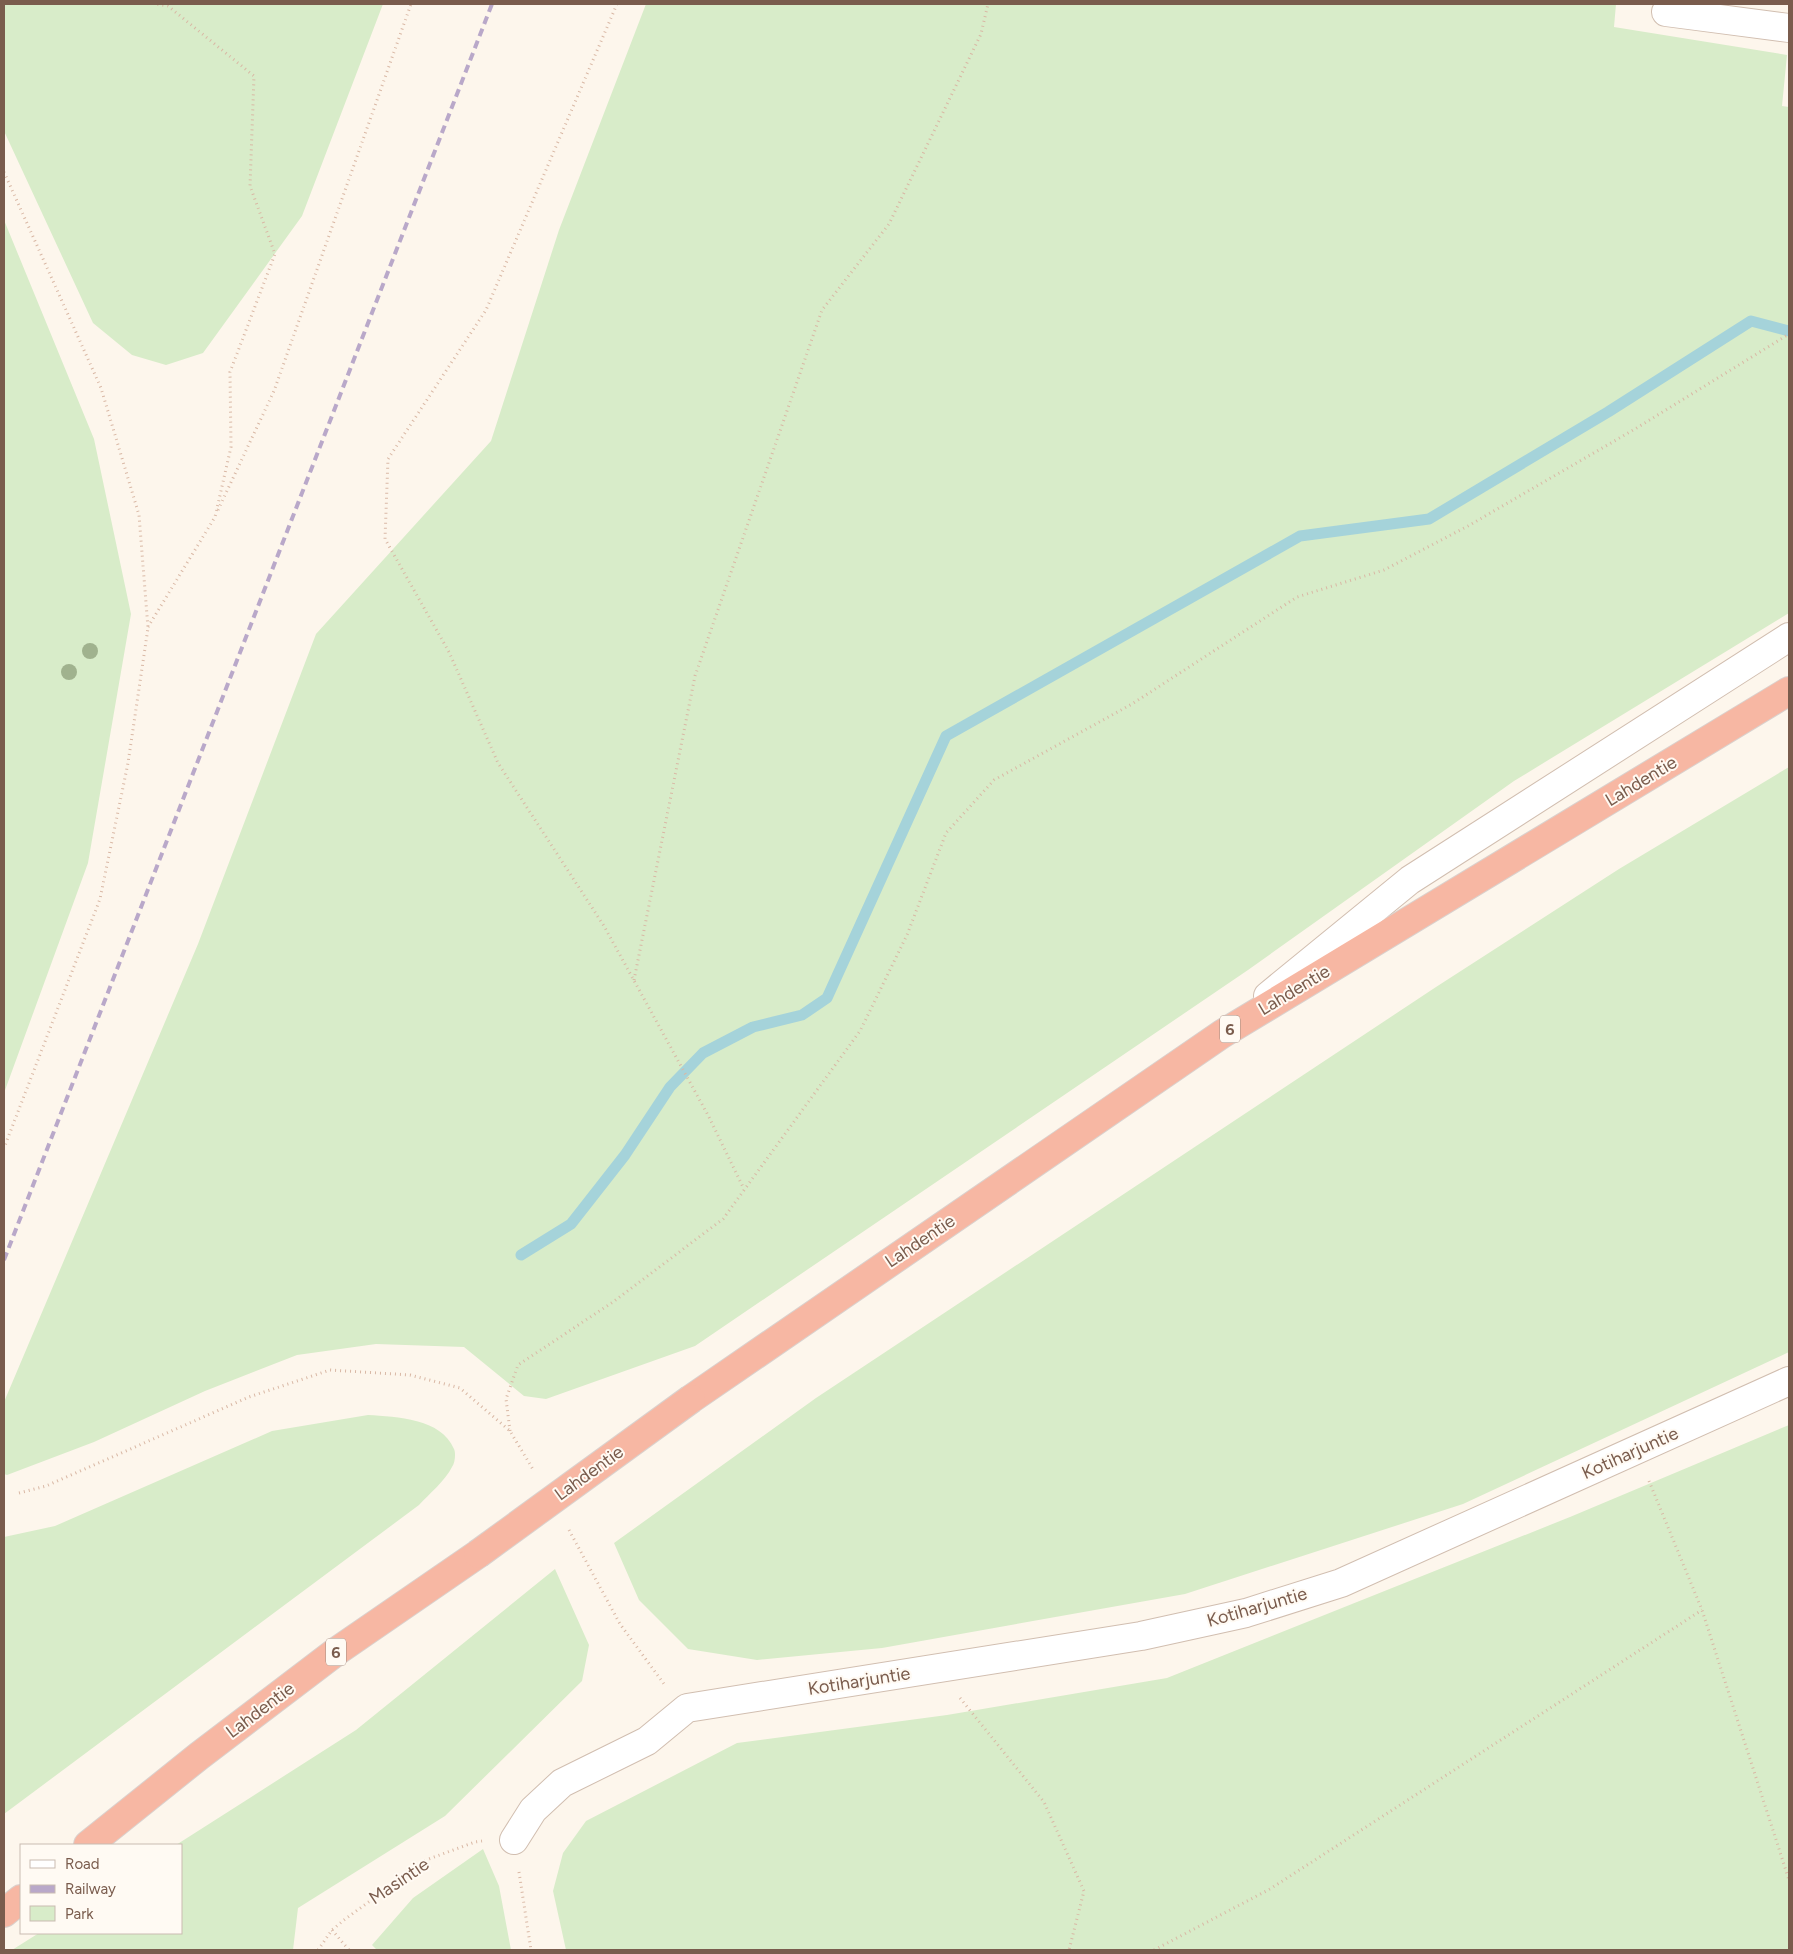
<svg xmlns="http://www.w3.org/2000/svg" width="1793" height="1954" viewBox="0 0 1793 1954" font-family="Figtree,sans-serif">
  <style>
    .green { fill: #d8ecc9 }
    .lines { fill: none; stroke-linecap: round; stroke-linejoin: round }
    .stream { stroke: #a5d3da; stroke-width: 11 }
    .minor-casing { stroke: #d1beb0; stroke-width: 30 }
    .highway-casing { stroke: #dad1cd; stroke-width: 30 }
    .path { stroke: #d9b8a5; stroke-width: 3; stroke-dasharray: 1 4; stroke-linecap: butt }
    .minor { stroke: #fff; stroke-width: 28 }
    .highway { stroke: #f7b7a3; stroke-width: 28 }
    .rail { stroke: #b9a8c9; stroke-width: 4; stroke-dasharray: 8 5; stroke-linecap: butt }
    .highway-bridge-casing { stroke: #dad1cd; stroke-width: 30; stroke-linecap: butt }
    .highway-bridge { stroke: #f7b7a3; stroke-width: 28 }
    .tree { fill: #a0b28e }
    .labels { text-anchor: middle; stroke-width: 4; stroke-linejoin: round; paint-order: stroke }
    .shield { fill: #fffaf3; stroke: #a28b7f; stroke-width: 1 }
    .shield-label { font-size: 16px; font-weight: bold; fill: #7a5c4d }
    .street-label { font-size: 18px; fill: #7a5c4d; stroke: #fffaf3 }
  </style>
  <rect width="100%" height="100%" fill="#fdf6ec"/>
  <!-- green -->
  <path class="green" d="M 4,4 L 383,4 L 302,216 L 203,353 L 166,365 L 132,355 L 93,323 L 4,131 Z
    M 646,4 L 1616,4 L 1614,27 L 1787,55 L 1782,106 L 1789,107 L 1789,613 L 1514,781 L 1248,970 L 695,1346 L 546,1399 L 524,1396 L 464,1347 L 376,1344 L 297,1355 L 205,1391 L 94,1442 L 7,1475 L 4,1474 L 4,1402 L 198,944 L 316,634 L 491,441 L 559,230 Z
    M 4,220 L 94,439 L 131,614 L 88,863 L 4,1093 Z
    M 1789,767 L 1789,1352 L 1463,1504 L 1185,1594 L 882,1648 L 757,1660 L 688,1649 L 639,1600 L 614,1543 L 816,1398 L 1436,987 L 1619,869 Z
    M 368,1415 C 397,1417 441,1418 454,1449 C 456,1453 455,1463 452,1467 C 445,1481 429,1494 419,1505 L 4,1814 L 4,1537 L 55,1526 L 272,1431 Z
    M 1789,1425 L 1789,1950 L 566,1950 L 553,1891 L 563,1853 L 586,1821 L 737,1743 L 947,1715 L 1167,1678 L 1570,1517 Z
    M 555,1569 L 589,1645 L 582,1681 L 445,1816 L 298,1908 L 293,1950 L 12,1950 L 39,1933 L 181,1933 L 181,1845 L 176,1845 L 356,1730 Z
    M 483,1849 L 499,1886 L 511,1950 L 377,1950 L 372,1945 L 413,1898 Z"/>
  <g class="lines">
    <!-- stream -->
    <path class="stream" d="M 521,1255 L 571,1224 L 625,1155 L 670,1087 L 703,1053 L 753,1027 L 802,1015 L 827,998 L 946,736 L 1300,536 L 1429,519 L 1608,412 L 1751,321 L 1789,331"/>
    <defs>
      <path id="minor" d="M 1666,12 L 1789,28
        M 1268,996 L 1410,880 L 1789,637
        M 514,1840 L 533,1810 L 562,1783 L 647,1741 L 687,1708 L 1141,1636 L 1246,1613 L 1341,1583 L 1789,1381"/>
      <path id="highway" d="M 691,1399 L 1222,1034 L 1789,691
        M 88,1845 L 199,1756 L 337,1651 L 478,1554
        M 4,1913 L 21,1899"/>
    </defs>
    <!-- minor casing -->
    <use href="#minor" class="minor-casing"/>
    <!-- highway casing -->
    <use href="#highway" class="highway-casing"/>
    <!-- path -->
    <path class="path" d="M 617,4 L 486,310 L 388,459 L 385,539 L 449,652 L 498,763 L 604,926 L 709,1117 L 744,1189
      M 4,172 L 101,388 L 139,515 L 148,628 L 128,763 L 100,899 L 4,1148
      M 218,510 L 274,391 L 411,4
      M 148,627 L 215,517 L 231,447 L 230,372 L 275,254 L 250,186 L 254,76 L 168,6 L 156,4
      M 634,980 L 695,676 L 822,310 L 889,224 L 981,34 L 988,4
      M 510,1431 L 506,1399 L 518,1365 L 613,1302 L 723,1219 L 860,1031 L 907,935 L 946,833 L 994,780 L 1132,704 L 1297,597 L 1384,570 L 1468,526 L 1635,429 L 1789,334
      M 1649,1481 L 1702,1610 L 1789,1880
      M 19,1493 L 46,1486 L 249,1397 L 330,1370 L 410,1375 L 460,1388 L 510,1431 L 534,1471
      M 569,1530 L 620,1624 L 664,1684
      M 960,1698 L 1044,1802 L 1084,1891 L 1069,1950
      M 519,1872 L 531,1950
      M 332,1930 L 349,1950
      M 318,1950 L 332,1930 L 344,1920 L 426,1860 L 475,1842 L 482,1841
      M 1154,1950 L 1270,1889 L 1702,1610"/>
    <!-- minor -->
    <use href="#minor" class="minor"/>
    <!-- highway -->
    <use href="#highway" class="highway"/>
    <!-- rail -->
    <path class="rail" d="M 4,1260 L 492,4"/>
    <defs>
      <path id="highway-bridge" d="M 478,1554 L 691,1399"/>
    </defs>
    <!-- highway-bridge casing -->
    <use href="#highway-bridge" class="highway-bridge-casing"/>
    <!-- highway-bridge -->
    <use href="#highway-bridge" class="highway-bridge"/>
  </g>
  <!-- trees -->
  <g class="tree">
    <circle cx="90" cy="651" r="8"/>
    <circle cx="69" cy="672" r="8"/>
  </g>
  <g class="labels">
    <!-- shield labels -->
    <g class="shield">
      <rect x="1220" y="1015.5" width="20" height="27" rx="4"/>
      <rect x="326" y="1638.5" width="20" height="27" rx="4"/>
    </g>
    <g class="shield-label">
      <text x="1230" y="1035">6</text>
      <text x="336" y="1658">6</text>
    </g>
    <!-- street labels -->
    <g class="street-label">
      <text transform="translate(1641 781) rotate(-31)" y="6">Lahdentie</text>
      <text transform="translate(1294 990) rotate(-31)" y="6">Lahdentie</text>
      <text transform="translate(920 1241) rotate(-34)" y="6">Lahdentie</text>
      <text transform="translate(1630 1453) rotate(-24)" y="6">Kotiharjuntie</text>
      <text transform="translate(589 1473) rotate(-36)" y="6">Lahdentie</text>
      <text transform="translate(1257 1607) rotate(-16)" y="6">Kotiharjuntie</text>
      <text transform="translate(859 1681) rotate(-9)" y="6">Kotiharjuntie</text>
      <text transform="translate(260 1710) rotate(-37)" y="6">Lahdentie</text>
      <text transform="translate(399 1881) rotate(-34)" y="6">Masintie</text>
    </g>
  </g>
  <!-- border -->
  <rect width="1793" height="1954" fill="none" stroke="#7a5c4d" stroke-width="10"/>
  <!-- legend -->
  <rect x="20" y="1844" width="162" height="90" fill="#fffaf3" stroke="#cabbb1"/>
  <rect x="30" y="1860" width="25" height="8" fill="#ffffff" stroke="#cabbb1"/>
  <text x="65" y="1869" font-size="15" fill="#7a5c4d">Road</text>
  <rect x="30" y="1885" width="25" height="8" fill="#b9a8c9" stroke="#cabbb1"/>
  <text x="65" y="1894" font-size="15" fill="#7a5c4d">Railway</text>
  <rect x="30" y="1906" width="25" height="15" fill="#d8ecc9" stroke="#cabbb1"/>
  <text x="65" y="1919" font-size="15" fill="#7a5c4d">Park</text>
</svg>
